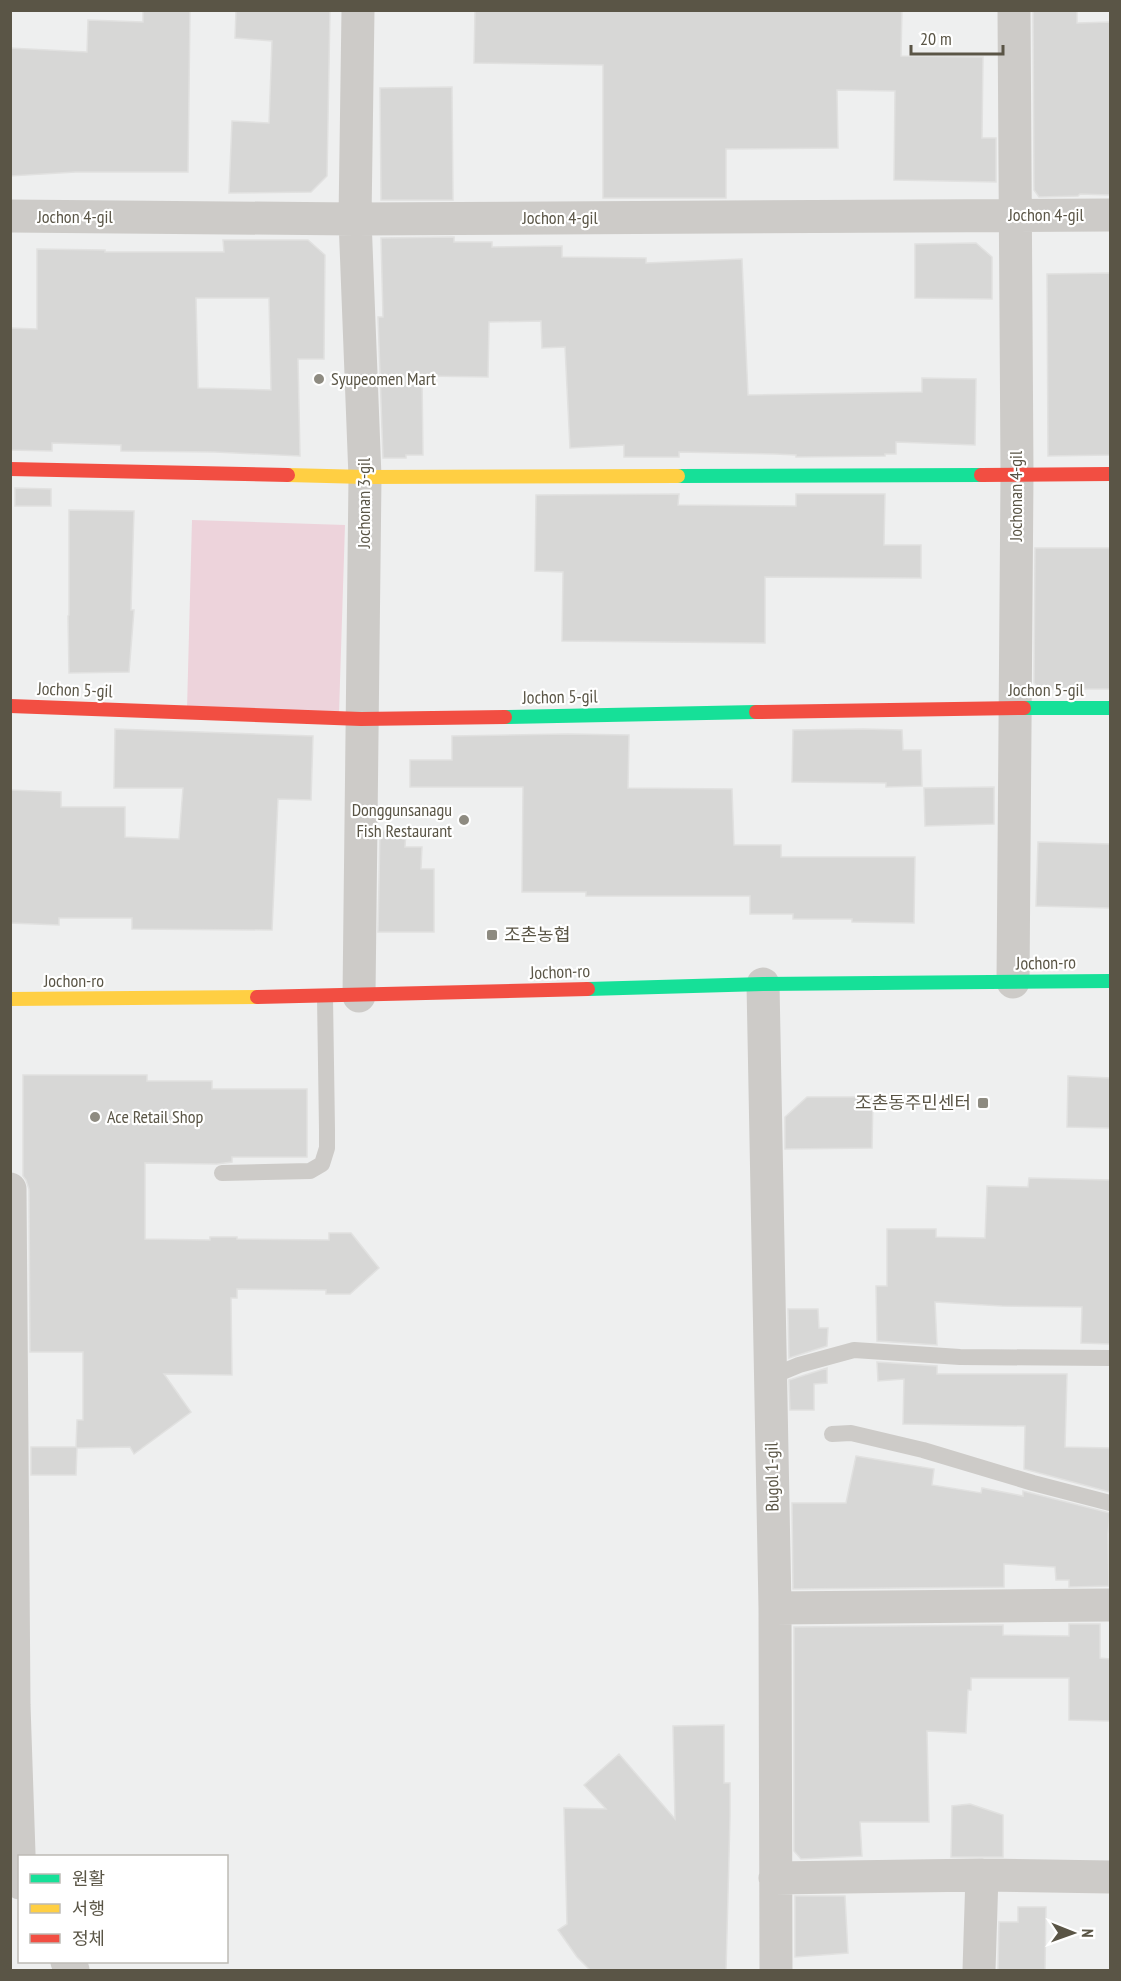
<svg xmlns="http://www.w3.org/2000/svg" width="1121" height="1981" viewBox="0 0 1121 1981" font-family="'PT Sans Narrow','Noto Sans KR',sans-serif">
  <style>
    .green { fill: #edd3db }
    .building { fill: #d7d7d6; stroke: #e1e1e0; stroke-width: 1.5; fill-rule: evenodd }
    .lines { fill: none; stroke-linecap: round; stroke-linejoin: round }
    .lane { stroke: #cdcbc8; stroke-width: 16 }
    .street { stroke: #cdcbc8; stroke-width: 33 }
    .fast { stroke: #16e098; stroke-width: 14 }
    .slow { stroke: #ffcf43; stroke-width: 14 }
    .jam { stroke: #f24e42; stroke-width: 14 }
    .poi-dot { fill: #8e8b81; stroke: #fff; stroke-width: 2 }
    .labels { text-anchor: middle; stroke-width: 4.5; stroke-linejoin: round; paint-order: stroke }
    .street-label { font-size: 18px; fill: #5a5546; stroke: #fff }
    .poi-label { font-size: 18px; fill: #5a5546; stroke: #fff; text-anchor: start }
  </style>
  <rect width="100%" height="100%" fill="#eeefef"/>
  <!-- green -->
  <path class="green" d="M 192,520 L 345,525 L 339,713 L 187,709 Z"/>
  <!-- building -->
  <path class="building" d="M 236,10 L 330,10 L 327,176 L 311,192 L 229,193 L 232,121 L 269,123 L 272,41 L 235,38 Z
    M 475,10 L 902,10 L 901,56 L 983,57 L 982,138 L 996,138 L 996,182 L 894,180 L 895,91 L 837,90 L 838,148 L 726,149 L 726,198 L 603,198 L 603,65 L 474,63 Z
    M 1033,10 L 1077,10 L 1077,23 L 1110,22 L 1110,195 L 1080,194 L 1078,196 L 1039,197 L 1034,190 Z
    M 143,11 L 190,11 L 188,172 L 76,172 L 10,176 L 10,48 L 87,52 L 88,20 L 143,22 Z
    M 452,87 L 453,200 L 381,200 L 380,88 Z
    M 454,237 L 454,242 L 492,242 L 492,247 L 562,246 L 562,257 L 646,258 L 646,263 L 742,259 L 748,395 L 922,392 L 922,378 L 976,379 L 975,445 L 896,442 L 896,454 L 885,454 L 885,456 L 796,457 L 796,455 L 775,454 L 679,452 L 679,457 L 624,457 L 624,445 L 570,448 L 565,347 L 542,348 L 541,321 L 489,322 L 488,377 L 422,376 L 423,455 L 406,455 L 406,458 L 383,458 L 378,317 L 383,317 L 381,238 Z
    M 223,240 L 308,240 L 325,255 L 324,359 L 298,359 L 300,456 L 215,452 L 121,451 L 121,445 L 52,443 L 52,451 L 10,450 L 10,328 L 37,329 L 37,249 L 105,250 L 105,252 L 224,252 ZM 196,298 L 269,298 L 271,390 L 198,388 Z
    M 976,243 L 992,257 L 992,299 L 915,298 L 915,244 Z
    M 1110,273 L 1110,455 L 1048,456 L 1047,274 Z
    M 15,488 L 51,489 L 51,506 L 15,506 Z
    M 679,494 L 678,505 L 796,506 L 796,494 L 885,494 L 884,545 L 921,545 L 921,578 L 765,577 L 765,643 L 562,641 L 563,572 L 535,571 L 536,495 Z
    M 69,510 L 134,511 L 131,610 L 134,610 L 129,672 L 69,673 L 68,616 L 69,615 Z
    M 1035,548 L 1110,548 L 1110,689 L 1041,689 L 1034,683 Z
    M 115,729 L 313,736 L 311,800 L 278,799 L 272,930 L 132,929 L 132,918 L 59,918 L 59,925 L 10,923 L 10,790 L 61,792 L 61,807 L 125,807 L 125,837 L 179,839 L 183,788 L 114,788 Z
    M 863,729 L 902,730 L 903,750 L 921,750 L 922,786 L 886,787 L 886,783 L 792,782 L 793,730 Z
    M 568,734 L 629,735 L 628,788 L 732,789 L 734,845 L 781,845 L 781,857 L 915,857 L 914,923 L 852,922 L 852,919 L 793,919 L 793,914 L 750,914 L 750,896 L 586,896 L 586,892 L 522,892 L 523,787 L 410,787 L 410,760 L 452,760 L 452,736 Z
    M 994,787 L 994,824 L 925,826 L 924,788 Z
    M 380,831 L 406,831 L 405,847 L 422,847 L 421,869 L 434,869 L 434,932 L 378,932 Z
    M 1038,842 L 1110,844 L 1110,908 L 1036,906 Z
    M 23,1075 L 147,1075 L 147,1081 L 212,1081 L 212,1089 L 307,1089 L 307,1157 L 232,1157 L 232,1162 L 217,1164 L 145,1163 L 145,1239 L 210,1240 L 210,1237 L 237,1237 L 237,1239 L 329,1240 L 329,1233 L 351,1233 L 379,1268 L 350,1294 L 326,1294 L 326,1290 L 237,1289 L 237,1298 L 231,1298 L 232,1375 L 164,1374 L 191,1412 L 134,1454 L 130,1447 L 77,1448 L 76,1475 L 31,1475 L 31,1447 L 76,1447 L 77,1420 L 83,1420 L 83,1352 L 30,1352 L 29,1189 L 26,1180 L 23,1176 Z
    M 1068,1076 L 1110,1078 L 1110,1128 L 1067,1127 Z
    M 807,1097 L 873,1097 L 872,1148 L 785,1149 L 785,1117 Z
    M 1029,1178 L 1110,1180 L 1110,1344 L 1081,1343 L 1082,1307 L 1002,1306 L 935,1302 L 937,1345 L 877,1341 L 876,1286 L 887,1286 L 887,1229 L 936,1229 L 936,1237 L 985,1238 L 987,1186 L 1028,1187 Z
    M 788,1309 L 818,1309 L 819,1328 L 828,1328 L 827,1346 L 789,1358 Z
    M 877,1362 L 937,1366 L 937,1374 L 1067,1374 L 1065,1447 L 1110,1448 L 1110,1492 L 1024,1469 L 1025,1426 L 903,1424 L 904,1379 L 878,1381 Z
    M 827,1368 L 827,1383 L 814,1384 L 814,1410 L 790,1410 L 789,1380 Z
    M 856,1456 L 934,1469 L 932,1485 L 981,1493 L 982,1488 L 1023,1496 L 1023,1491 L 1110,1513 L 1108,1534 L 1109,1586 L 1069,1587 L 1069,1580 L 1056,1580 L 1055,1567 L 1004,1564 L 1004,1587 L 793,1589 L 792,1503 L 846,1503 Z
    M 1069,1624 L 1100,1624 L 1100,1658 L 1110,1659 L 1110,1721 L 1069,1720 L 1069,1678 L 971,1678 L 971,1690 L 968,1690 L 966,1733 L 927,1731 L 929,1822 L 860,1822 L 862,1856 L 801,1859 L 794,1851 L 794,1627 L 1003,1625 L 1003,1635 L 1069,1636 Z
    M 724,1725 L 724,1783 L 730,1783 L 730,1817 L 726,1971 L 591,1971 L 577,1957 L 558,1930 L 567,1924 L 564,1808 L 606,1809 L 584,1785 L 619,1754 L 675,1819 L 673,1726 Z
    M 970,1804 L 1003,1815 L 1003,1857 L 951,1857 L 952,1806 Z
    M 795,1896 L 845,1896 L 848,1953 L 795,1957 Z
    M 1018,1907 L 1046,1907 L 1045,1970 L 998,1970 L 999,1922 L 1018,1922 Z"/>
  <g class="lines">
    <!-- lane -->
    <path class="lane" d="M 222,1173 L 310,1171 L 322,1164 L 327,1148 L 327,1129 L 325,997
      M 770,1377 L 799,1365 L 854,1350 L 960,1357 L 1110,1358
      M 832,1434 L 851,1433 L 923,1450 L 1033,1483 L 1110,1503"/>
    <!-- street -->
    <path class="street" d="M 358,10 L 355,219 L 365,477 L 359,996
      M 10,216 L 355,219 L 1110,215
      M 1013,982 L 1017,474 L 1014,10
      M 763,984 L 775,1608 L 776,1970
      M 10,1189 L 14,1705 L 20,1883
      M 775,1608 L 1110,1605
      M 775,1878 L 982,1875 L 1110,1877
      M 67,1962 L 73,1970
      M 979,1970 L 982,1875"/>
    <!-- fast -->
    <path class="fast" d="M 678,476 L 981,475
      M 1024,708 L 1110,708
      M 505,717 L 756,712
      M 588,989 L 763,984 L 1110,981"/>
    <!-- slow -->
    <path class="slow" d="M 288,475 L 365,477 L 678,476
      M 10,999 L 257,997"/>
    <!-- jam -->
    <path class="jam" d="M 10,469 L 288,475
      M 981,475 L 1110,474
      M 10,706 L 361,719 L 505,717
      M 756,712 L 1024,708
      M 257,997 L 588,989"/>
  </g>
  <!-- markers -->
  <g class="poi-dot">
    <circle cx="319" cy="379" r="6"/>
    <circle cx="464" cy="820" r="6"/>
    <rect x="486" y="929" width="12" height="12" rx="3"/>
    <rect x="977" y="1097" width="12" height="12" rx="3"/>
    <circle cx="95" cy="1117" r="6"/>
  </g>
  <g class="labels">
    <!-- street labels -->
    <g class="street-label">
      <text x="1046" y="221">Jochon 4-gil</text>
      <text x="75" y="223">Jochon 4-gil</text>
      <text x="560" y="224">Jochon 4-gil</text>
      <text transform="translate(1016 496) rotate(-90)" y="6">Jochonan 4-gil</text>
      <text transform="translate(364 503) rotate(-90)" y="6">Jochonan 3-gil</text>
      <text transform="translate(75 690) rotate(2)" y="6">Jochon 5-gil</text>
      <text x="1046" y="696">Jochon 5-gil</text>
      <text transform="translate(560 697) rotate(-1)" y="6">Jochon 5-gil</text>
      <text transform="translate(1046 963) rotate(-1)" y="6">Jochon-ro</text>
      <text transform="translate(560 972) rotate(-2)" y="6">Jochon-ro</text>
      <text x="74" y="987">Jochon-ro</text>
      <text transform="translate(772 1477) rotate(-91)" y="6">Bugol 1-gil</text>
    </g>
    <!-- poi labels -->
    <g class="poi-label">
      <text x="331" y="385">Syupeomen Mart</text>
      <text x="452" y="816" text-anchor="end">Donggunsanagu<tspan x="452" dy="21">Fish Restaurant</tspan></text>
      <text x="504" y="941">조촌농협</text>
      <text x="971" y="1109" text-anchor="end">조촌동주민센터</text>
      <text x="107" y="1123">Ace Retail Shop</text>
    </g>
  </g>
  <!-- border -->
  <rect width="1121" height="1981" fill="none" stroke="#5a5546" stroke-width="24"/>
  <!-- legend -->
  <rect x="18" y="1855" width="210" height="108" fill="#ffffff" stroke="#bdbbb5" stroke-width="1.5"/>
  <rect x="30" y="1874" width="30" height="9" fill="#16e098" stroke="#bdbbb5" stroke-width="1.5"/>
  <text x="72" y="1885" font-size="18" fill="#5a5546">원활</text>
  <rect x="30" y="1904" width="30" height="9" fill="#ffcf43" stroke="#bdbbb5" stroke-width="1.5"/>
  <text x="72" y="1915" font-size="18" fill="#5a5546">서행</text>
  <rect x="30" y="1934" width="30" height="9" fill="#f24e42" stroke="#bdbbb5" stroke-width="1.5"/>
  <text x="72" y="1945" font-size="18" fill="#5a5546">정체</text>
  <!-- north arrow -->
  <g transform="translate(1073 1933) rotate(91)" stroke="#ffffff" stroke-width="4.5" paint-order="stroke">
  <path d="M0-4.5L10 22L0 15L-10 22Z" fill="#5a5546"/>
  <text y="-9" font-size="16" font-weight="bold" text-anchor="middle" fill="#5a5546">N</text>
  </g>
  <!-- scale -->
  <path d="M911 45v9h92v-9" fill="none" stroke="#5a5546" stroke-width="3"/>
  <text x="920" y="45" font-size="18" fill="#5a5546" stroke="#ffffff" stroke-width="4.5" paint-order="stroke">20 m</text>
</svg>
